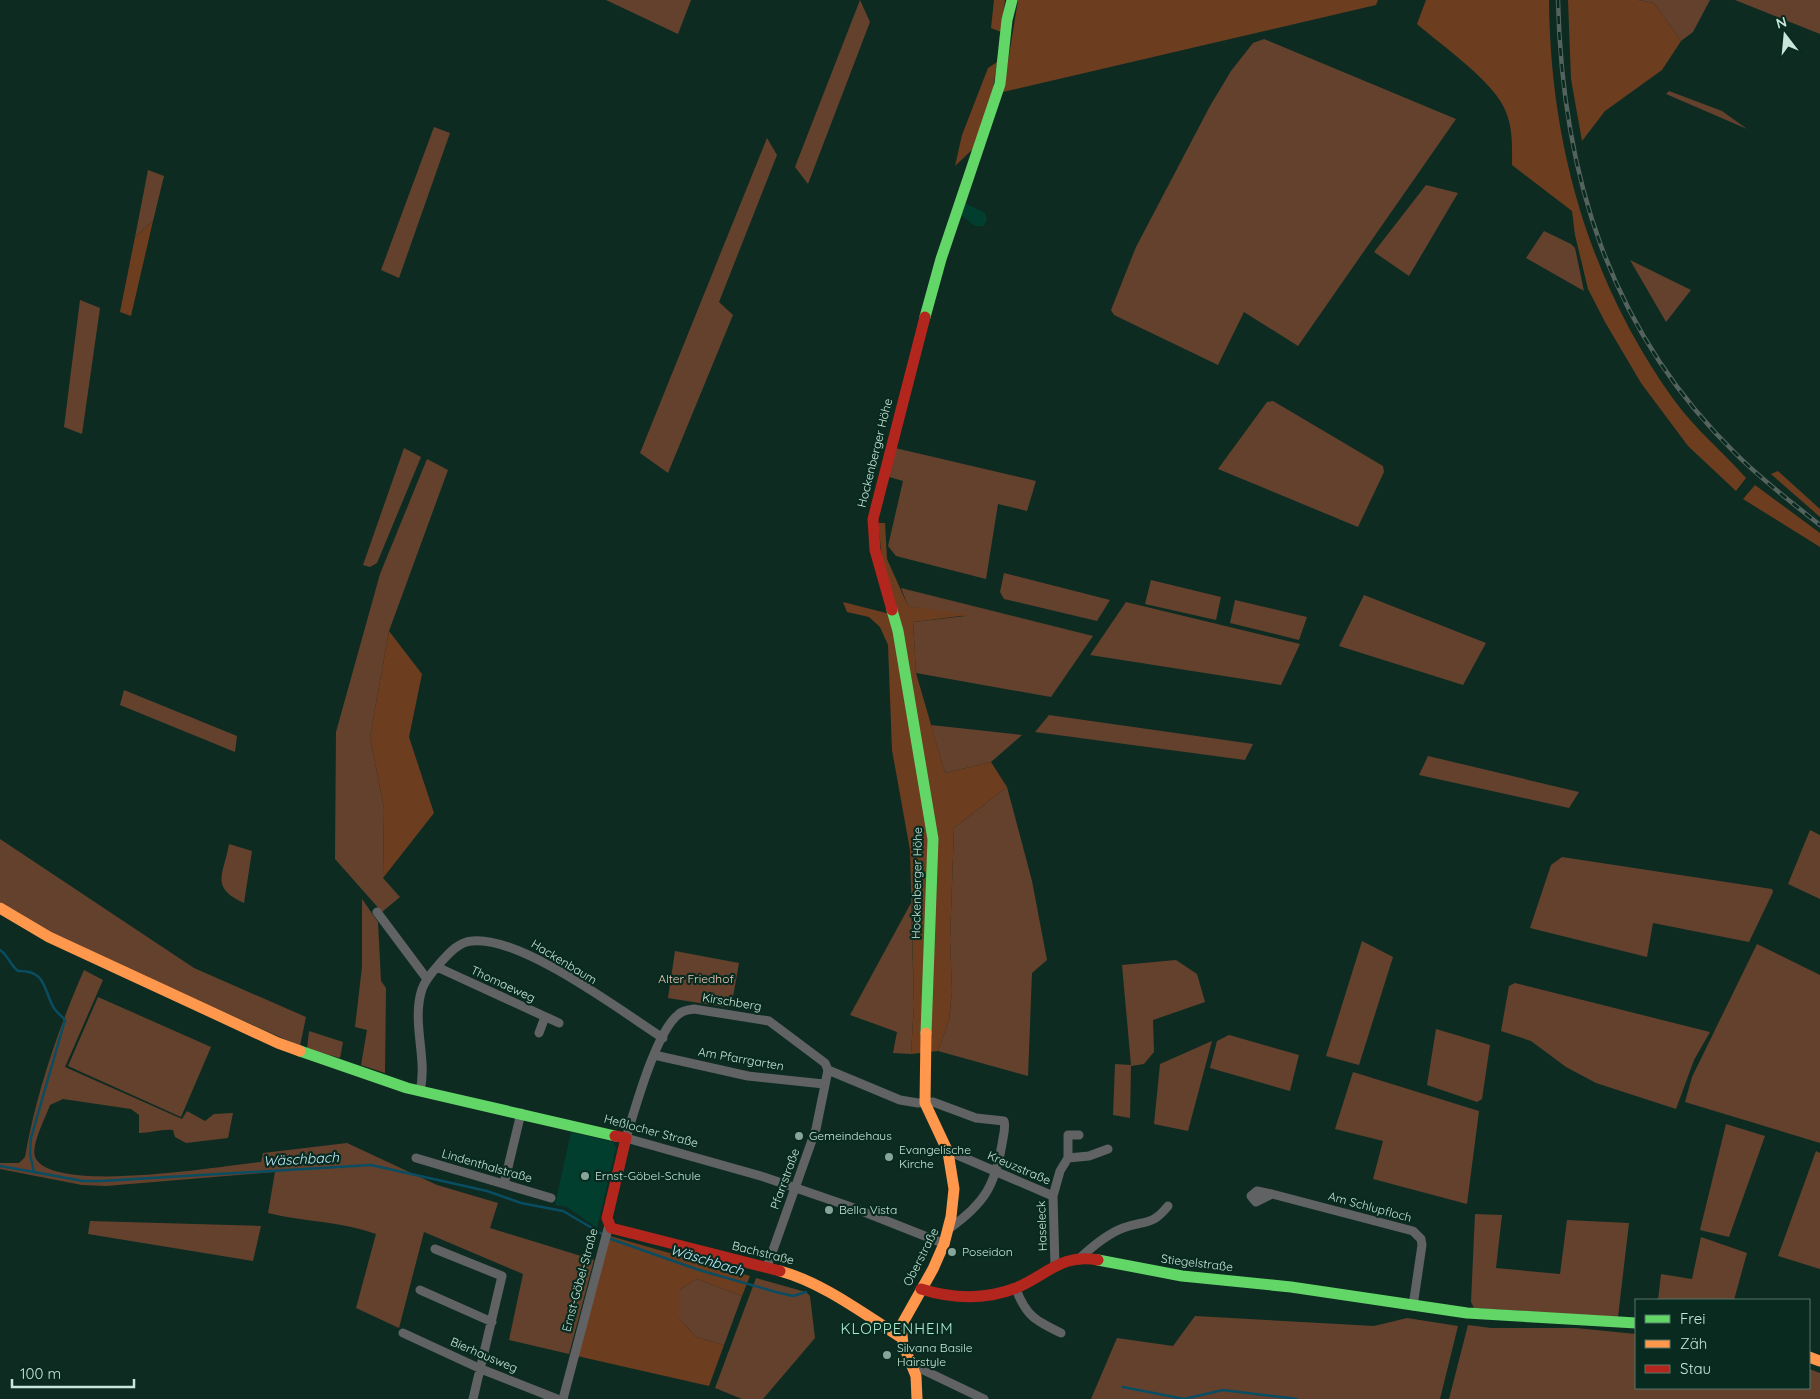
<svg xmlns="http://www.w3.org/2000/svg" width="1820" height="1399" viewBox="0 0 1820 1399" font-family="Quicksand,sans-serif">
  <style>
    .built { fill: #023e2d }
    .green { fill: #64412d }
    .forest { fill: #6d3d20 }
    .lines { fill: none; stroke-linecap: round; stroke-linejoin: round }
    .stream { stroke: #084d61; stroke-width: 2.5 }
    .street { stroke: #606263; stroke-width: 9 }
    .fast { stroke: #63d668; stroke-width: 11 }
    .slow { stroke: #ff974d; stroke-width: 11 }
    .jam { stroke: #b3261e; stroke-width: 11 }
    .rail-casing { stroke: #55635e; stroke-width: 4.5 }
    .rail { stroke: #082a1f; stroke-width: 2.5; stroke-dasharray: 8; stroke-linecap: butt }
    .poi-dot { fill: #87a599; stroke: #082a1f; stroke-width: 2 }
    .labels { text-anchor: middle; stroke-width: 4.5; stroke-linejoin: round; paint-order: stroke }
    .street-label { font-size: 12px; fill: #c8e6d9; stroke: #082a1f }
    .park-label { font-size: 12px; fill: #f3cdbb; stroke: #082a1f }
    .poi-label { font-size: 12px; fill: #c8e6d9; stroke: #082a1f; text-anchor: start }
    .water-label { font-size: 14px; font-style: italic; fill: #c0e9fc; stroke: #082a1f }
    .quarter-label { font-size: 15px; letter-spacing: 1px; fill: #abebd1; stroke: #082a1f }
  </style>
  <rect width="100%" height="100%" fill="#0e2b22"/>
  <!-- built -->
  <path class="built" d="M 965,203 L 985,213 L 987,219 L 984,226 L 975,226 L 961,215 Z
    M 571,1132 L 613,1142 L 616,1148 L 597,1228 L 567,1207 L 555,1205 Z"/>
  <!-- green -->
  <path class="green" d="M 606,0 L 691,0 L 678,34 Z
    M 860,0 L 870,22 L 808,184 L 795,167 Z
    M 1638,0 L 1710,0 L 1693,32 L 1681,41 L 1654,3 Z
    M 1735,0 L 1820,0 L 1820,34 Z
    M 1264,39 L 1456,119 L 1298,346 L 1244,312 L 1218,365 L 1114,315 L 1111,310 L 1136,247 L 1210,106 L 1231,71 L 1253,43 Z
    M 1669,91 L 1722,111 L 1747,129 L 1666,94 Z
    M 434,127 L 450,133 L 399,278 L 381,270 Z
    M 767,138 L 777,155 L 719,302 L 733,315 L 668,473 L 640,453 Z
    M 148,170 L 164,176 L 153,221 L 135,237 Z
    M 1426,185 L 1458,193 L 1409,276 L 1374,252 Z
    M 1544,231 L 1571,244 L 1575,248 L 1584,291 L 1526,258 Z
    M 1630,260 L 1691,290 L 1666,322 Z
    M 80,300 L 100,308 L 82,434 L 64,427 Z
    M 1273,401 L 1383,466 L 1384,472 L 1358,527 L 1218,469 L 1267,402 Z
    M 404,448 L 421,457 L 377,563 L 370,567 L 363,565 Z
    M 895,448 L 1036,481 L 1027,511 L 998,504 L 986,579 L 896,556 L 888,546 L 903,481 L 886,476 Z
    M 427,459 L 448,470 L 389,631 L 370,737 L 384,808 L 383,878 L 400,897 L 382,912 L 335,859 L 336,732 L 380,574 Z
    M 1004,573 L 1110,600 L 1097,621 L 1004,599 L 1000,592 Z
    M 1151,580 L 1221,597 L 1216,620 L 1145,604 Z
    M 901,588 L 1093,636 L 1051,697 L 916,673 L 913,622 L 965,616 L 908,606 Z
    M 1364,595 L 1486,643 L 1463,685 L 1339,646 Z
    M 1235,600 L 1307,617 L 1299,640 L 1230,623 Z
    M 1126,602 L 1300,644 L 1281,685 L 1090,655 Z
    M 124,690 L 237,736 L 235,752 L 120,705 Z
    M 1049,715 L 1253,744 L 1245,760 L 1035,732 Z
    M 931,725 L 1022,735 L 991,762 L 945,773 Z
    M 1428,756 L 1579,792 L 1569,808 L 1419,775 Z
    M 1007,787 L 1032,881 L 1047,960 L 1032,973 L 1028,1076 L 938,1051 L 949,1020 L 952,991 L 950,940 L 954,828 Z
    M 1810,830 L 1820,835 L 1820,899 L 1788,884 Z
    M 0,839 L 194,968 L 306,1017 L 300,1046 L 61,939 L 0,902 Z
    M 229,844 L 252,851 L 244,903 C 209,887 224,874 229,844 Z
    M 1562,857 L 1772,889 L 1773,892 L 1749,942 L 1653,923 L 1647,957 L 1530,928 L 1551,865 Z
    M 362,899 L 378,922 L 381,981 L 386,988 L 385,1073 L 361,1065 L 367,1030 L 355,1027 L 362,967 Z
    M 911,903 L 914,1004 L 911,1054 L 893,1053 L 897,1032 L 850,1015 Z
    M 1362,941 L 1393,957 L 1359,1065 L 1326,1056 Z
    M 1757,944 L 1820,975 L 1820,1143 L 1685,1102 L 1692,1077 Z
    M 675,951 L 739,963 L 731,1008 L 668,998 Z
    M 1176,960 L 1197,974 L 1205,1002 L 1153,1020 L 1154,1052 L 1144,1064 L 1131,1066 L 1130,1118 L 1113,1115 L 1115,1064 L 1131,1065 L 1122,965 Z
    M 84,970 L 103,980 L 65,1067 L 182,1119 L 187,1111 L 205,1121 L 214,1114 L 233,1113 L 228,1138 L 186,1143 L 175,1137 L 173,1130 C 161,1129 151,1133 139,1133 L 139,1115 L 131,1109 L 63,1099 L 50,1105 C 46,1117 29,1148 36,1159 C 57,1194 222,1166 261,1162 L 263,1153 L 347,1143 L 437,1185 L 498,1203 L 490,1228 L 594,1260 L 569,1354 L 509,1340 L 523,1274 L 424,1232 L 399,1328 L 356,1308 L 376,1234 C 340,1221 304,1222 268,1213 L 275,1172 L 106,1186 L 82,1185 L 0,1169 L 0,1163 L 19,1163 L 25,1157 C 36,1094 58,1029 84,970 Z
    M 1515,983 L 1710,1032 L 1694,1060 L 1676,1109 L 1596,1083 L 1566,1067 L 1531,1041 L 1501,1031 L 1509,986 Z
    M 98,997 L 211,1047 L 181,1117 L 68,1066 Z
    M 1436,1029 L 1490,1045 L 1482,1099 L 1477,1102 L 1427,1085 Z
    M 309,1031 L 343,1042 L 340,1058 L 307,1049 Z
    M 1229,1035 L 1299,1055 L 1290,1091 L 1210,1068 L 1217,1041 Z
    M 1212,1041 L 1188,1131 L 1154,1124 L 1160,1064 Z
    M 1353,1072 L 1479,1111 L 1467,1204 L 1373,1179 L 1383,1141 L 1335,1129 Z
    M 1726,1124 L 1765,1136 L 1729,1237 L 1700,1230 Z
    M 1816,1151 L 1820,1153 L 1820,1269 L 1778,1256 Z
    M 1475,1214 L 1502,1215 L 1496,1268 L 1560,1274 L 1567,1220 L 1629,1223 L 1618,1317 L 1474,1308 L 1471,1302 Z
    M 90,1221 L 261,1226 L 253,1261 L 88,1234 Z
    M 1701,1237 L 1747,1253 L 1734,1300 L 1658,1300 L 1661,1274 L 1692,1279 Z
    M 756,1278 L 806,1292 L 810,1296 L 815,1338 L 763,1399 L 742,1399 L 715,1388 Z
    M 697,1279 L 742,1296 L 724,1345 L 696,1337 L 679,1318 L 679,1290 Z
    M 1195,1316 L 1374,1326 L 1407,1318 L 1458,1326 L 1440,1399 L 1091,1399 L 1117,1338 L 1173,1346 Z
    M 1468,1325 L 1491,1328 L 1576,1328 L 1636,1334 L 1636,1388 L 1809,1388 L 1809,1369 L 1820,1373 L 1820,1399 L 1449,1399 Z"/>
  <!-- forest -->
  <path class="forest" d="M 994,0 L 1005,0 L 1001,32 L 991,28 Z
    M 1018,0 L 1378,0 L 1376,5 L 1003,92 Z
    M 1426,0 L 1549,0 C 1550,144 1589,282 1674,400 C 1694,428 1723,452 1746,478 L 1736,491 L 1688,446 L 1641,383 L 1605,322 L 1588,289 L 1575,235 L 1572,211 L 1512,165 C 1512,147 1513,129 1506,112 C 1495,82 1442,46 1417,24 Z
    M 1568,0 L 1638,0 L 1654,3 L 1681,41 L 1662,70 L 1605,111 L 1582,141 L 1571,79 Z
    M 997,62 L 992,96 L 973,149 L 955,166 L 962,135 L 988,68 Z
    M 153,221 L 131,316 L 120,312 L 135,237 Z
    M 1778,471 L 1820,509 L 1820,517 L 1771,474 Z
    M 1755,485 L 1820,533 L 1820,547 L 1743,499 Z
    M 878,523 L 885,523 L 887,559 L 908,606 L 968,615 L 913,622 L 916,673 L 945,773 L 991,762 L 1007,787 L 954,828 L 950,940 L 952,991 L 949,1020 L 938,1051 L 911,1054 L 914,1004 L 910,850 L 892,750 L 888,645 L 880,627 L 869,617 L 847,612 L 843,602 L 898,616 L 882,558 Z
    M 389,631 L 422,674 L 409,737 L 434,813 L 383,878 L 384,808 L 370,737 Z
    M 610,1236 L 750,1276 L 742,1296 L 697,1279 L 679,1290 L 679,1318 L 696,1337 L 724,1345 L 709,1386 L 577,1356 Z"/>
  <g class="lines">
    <!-- stream -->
    <path class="stream" d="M 0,950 C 8,955 10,965 18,971 C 47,970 43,990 54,1008 C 56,1012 62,1016 65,1020 L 31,1138 L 30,1154 L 34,1172 L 83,1181 L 101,1181 L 371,1165 L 487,1191 L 521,1203 L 563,1211 L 604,1235
      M 0,1166 L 34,1172
      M 608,1238 L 699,1270 L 776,1292 L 793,1296 L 806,1292
      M 1123,1387 L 1184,1399 L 1223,1390 L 1297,1399"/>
    <!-- street -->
    <path class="street" d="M 377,912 L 427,979
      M 437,967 L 559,1023
      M 539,1033 L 545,1017
      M 654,1055 L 748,1076 L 824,1084
      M 420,1091 C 428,1058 411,1023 422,989 C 426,978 434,970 441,962 C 450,952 459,942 472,941 C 520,935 621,1011 663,1038
      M 948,1151 L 1053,1196
      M 416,1158 L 551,1198
      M 1068,1158 L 1068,1135 L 1079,1135
      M 504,1184 L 521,1113
      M 1272,1194 L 1256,1202 L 1251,1196 L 1257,1191 L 1272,1194 L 1413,1231 L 1421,1239 L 1422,1245 L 1413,1306
      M 945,1244 L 854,1208 L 764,1177 L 626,1138 C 635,1109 656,1031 679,1014 C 683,1010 688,1010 694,1009 L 769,1021 L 825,1063 L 828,1070 L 900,1100 L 918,1103 L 933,1102 L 976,1118 L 1004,1121 C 1006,1128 1003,1137 1002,1144 C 995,1185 985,1203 950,1228
      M 435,1249 L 502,1276 L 473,1399
      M 1081,1257 C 1093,1246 1107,1234 1123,1228 C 1146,1220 1152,1226 1168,1206
      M 1055,1266 L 1053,1196 L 1060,1171 L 1068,1158 L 1089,1156 L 1108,1149
      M 767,1267 L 816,1129 L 828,1070
      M 1016,1289 C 1026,1316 1036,1321 1061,1333
      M 420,1290 L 492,1322
      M 403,1333 L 481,1369 L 557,1399
      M 915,1366 L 984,1399
      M 563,1399 L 609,1225"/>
    <!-- fast -->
    <path class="fast" d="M 925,317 L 941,259 L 1000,84 L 1007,20 L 1012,0
      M 892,610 L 898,631 L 933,839 L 926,1033
      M 300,1051 L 407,1088 L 615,1136
      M 1098,1260 L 1182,1276 L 1291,1287 L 1467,1313 L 1636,1323"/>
    <!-- slow -->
    <path class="slow" d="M 0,908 L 49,937 L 278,1043 L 300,1051
      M 780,1271 C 823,1283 861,1312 899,1336
      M 1809,1357 L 1820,1361
      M 917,1399 L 916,1376 L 903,1344 L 901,1326 L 933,1269 L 944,1244 L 951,1217 L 954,1189 L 948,1152 L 925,1103 L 926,1033"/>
    <!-- jam -->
    <path class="jam" d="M 892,610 L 875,550 L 873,519 L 925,317
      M 615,1136 L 626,1138 L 607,1218 L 611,1228 L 780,1271
      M 921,1289 C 953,1299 985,1300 1016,1288 C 1047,1275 1062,1253 1098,1260"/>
    <defs>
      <path id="rail" d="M 1558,0 C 1562,173 1609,330 1736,454 C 1762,480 1791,502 1820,525"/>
    </defs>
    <!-- rail casing -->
    <use href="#rail" class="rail-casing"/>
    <!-- rail -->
    <use href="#rail" class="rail"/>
  </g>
  <!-- markers -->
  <g class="poi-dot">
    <circle cx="799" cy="1136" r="5"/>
    <circle cx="889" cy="1157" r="5"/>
    <circle cx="585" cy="1176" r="5"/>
    <circle cx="829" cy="1210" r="5"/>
    <circle cx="952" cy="1252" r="5"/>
    <circle cx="887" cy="1355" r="5"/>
  </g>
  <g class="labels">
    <!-- street labels -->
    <g class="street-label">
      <text transform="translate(875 453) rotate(-76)" y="4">Hockenberger Höhe</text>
      <text transform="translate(917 883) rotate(-89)" y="4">Hockenberger Höhe</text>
      <text transform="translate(564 962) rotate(31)" y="4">Hackenbaum</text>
      <text transform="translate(503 984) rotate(25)" y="4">Thomaeweg</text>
      <text transform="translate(732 1002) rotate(9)" y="4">Kirschberg</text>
      <text transform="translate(741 1059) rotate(10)" y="4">Am Pfarrgarten</text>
      <text transform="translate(651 1131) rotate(15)" y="4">Heßlocher Straße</text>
      <text transform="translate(487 1166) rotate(16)" y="4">Lindenthalstraße</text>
      <text transform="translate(1019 1168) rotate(23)" y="4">Kreuzstraße</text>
      <text transform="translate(785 1179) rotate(-70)" y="4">Pfarrstraße</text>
      <text transform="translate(1370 1207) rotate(15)" y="4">Am Schlupfloch</text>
      <text transform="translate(1042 1226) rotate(-92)" y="4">Haseleck</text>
      <text transform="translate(763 1253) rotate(14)" y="4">Bachstraße</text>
      <text transform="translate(921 1257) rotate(-63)" y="4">Oberstraße</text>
      <text transform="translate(1197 1263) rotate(7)" y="4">Stiegelstraße</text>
      <text transform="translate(580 1280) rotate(-75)" y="4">Ernst-Göbel-Straße</text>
      <text transform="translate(484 1355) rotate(23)" y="4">Bierhausweg</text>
    </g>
    <!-- park labels -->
    <g class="park-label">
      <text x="696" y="983">Alter Friedhof</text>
    </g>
    <!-- poi labels -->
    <g class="poi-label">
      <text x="809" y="1140">Gemeindehaus</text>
      <text x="899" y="1154">Evangelische<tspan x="899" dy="14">Kirche</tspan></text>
      <text x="595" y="1180">Ernst-Göbel-Schule</text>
      <text x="839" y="1214">Bella Vista</text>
      <text x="962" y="1256">Poseidon</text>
      <text x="897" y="1352">Silvana Basile<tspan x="897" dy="14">Hairstyle</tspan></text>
    </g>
    <!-- water labels -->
    <g class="water-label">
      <text transform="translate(301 1159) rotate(-3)" y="5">Wäschbach</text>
      <text transform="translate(707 1260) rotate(17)" y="5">Wäschbach</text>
    </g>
    <!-- quarter labels -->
    <g class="quarter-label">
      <text x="897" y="1334">KLOPPENHEIM</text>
    </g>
  </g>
  <!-- legend -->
  <rect x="1635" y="1299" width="175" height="90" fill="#082a1f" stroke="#557569"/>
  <rect x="1645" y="1315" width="25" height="8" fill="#63d668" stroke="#557569"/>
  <text x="1680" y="1324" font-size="15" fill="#c8e6d9">Frei</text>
  <rect x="1645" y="1340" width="25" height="8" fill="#ff974d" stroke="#557569"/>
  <text x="1680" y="1349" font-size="15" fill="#c8e6d9">Zäh</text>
  <rect x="1645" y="1365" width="25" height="8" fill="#b3261e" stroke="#557569"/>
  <text x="1680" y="1374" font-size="15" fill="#c8e6d9">Stau</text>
  <!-- north arrow -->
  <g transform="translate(1785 35) rotate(344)" stroke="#082a1f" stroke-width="4" paint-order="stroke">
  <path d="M0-4L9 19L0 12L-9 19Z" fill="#c8e6d9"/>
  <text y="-8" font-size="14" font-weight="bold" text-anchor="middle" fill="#c8e6d9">N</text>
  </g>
  <!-- scale -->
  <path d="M12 1379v8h122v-8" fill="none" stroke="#c8e6d9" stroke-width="2.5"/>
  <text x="20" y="1379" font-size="15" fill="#c8e6d9" stroke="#082a1f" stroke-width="4" paint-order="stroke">100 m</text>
</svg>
